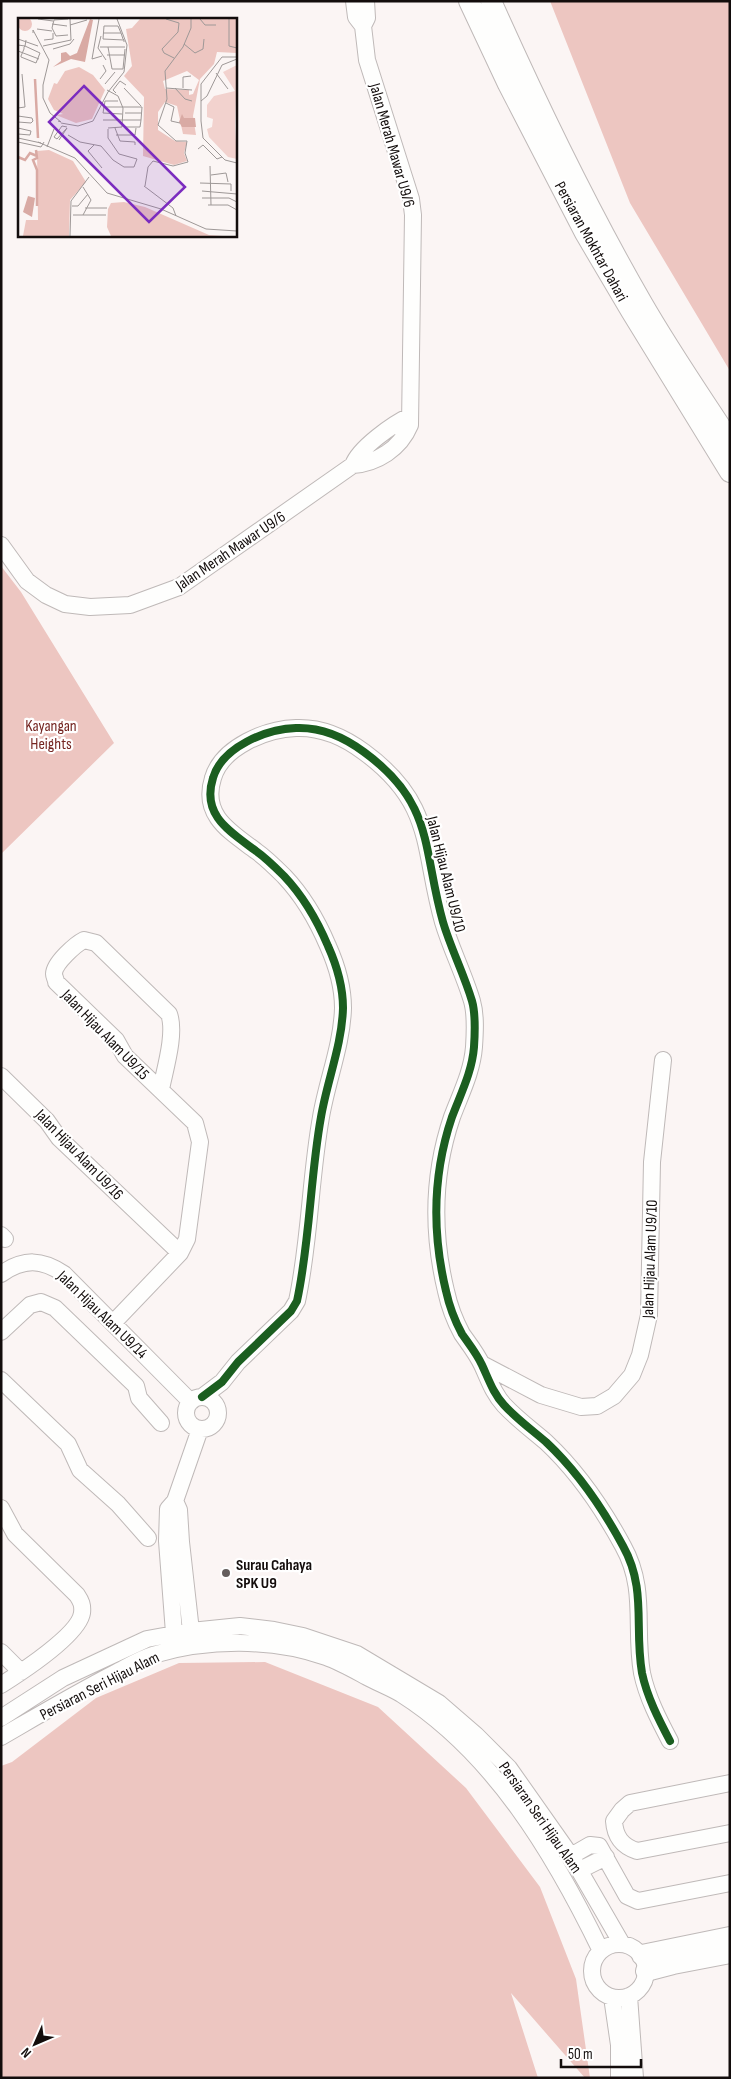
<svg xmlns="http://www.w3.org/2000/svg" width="731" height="2079" viewBox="0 0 731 2079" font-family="'Sofia Sans Condensed',sans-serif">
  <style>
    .forest { fill: #edc6c1 }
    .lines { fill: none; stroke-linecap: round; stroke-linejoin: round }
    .minor-casing { stroke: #bfb9b8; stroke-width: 18 }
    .major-casing { stroke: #bfb9b8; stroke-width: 22 }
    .minor { stroke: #fefefd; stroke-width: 16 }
    .major { stroke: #fefefd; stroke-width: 20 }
    .cycleway-casing { stroke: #fff; stroke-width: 11 }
    .cycleway { stroke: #1b5e20; stroke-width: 8 }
    .poi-dot { fill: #645e5d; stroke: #fff; stroke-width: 2 }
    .labels { text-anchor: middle; stroke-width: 4.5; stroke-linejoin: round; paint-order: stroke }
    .street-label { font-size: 16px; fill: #130d0c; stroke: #fff }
    .park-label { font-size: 16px; fill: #752622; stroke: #fff }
    .poi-label { font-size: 16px; font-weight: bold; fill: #130d0c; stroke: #fff; text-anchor: start }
    .inset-river { fill: none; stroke: #d9aaa4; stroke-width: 2.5 }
    .inset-road { fill: none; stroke: #9e9897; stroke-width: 1 }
    .view { fill: #7b2cbf; fill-opacity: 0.15; stroke: #7b2cbf; stroke-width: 2.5 }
    .inset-edge { fill: none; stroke: #130d0c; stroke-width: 2.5 }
  </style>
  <rect width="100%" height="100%" fill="#fbf5f4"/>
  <!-- forest -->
  <path class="forest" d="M 550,1 L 730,1 L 730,371 L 630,203 Z
    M 1,566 L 21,592 L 114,743 L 1,854 Z
    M 265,1662 L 378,1707 L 466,1788 L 540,1887 L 576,1979 L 590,2078 L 585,2078 L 511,1993 L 538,2078 L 1,2078 L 1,1766 L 12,1762 L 96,1698 L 179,1663 Z"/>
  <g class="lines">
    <defs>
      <path id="minor" d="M 363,26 L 367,18 L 366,1
        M 353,465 C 359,448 393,424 410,416
        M 1,545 L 27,581 L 46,595 L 65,604 L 90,607 L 130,605 L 179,587 L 353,465 C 377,463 400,449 410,425 L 413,215 L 411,199 L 367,60 L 363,26 L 356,17 L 354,1
        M 1,1076 L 47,1121 L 59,1138 L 180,1253
        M 1,1235 L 5,1239
        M 1,1274 C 24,1258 42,1259 64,1274 L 187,1398 L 192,1401
        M 114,1322 L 180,1253 L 187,1239 L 200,1142 L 195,1123 L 125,1056 L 116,1040 L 56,982 C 56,979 54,977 54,974 C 54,963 76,944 84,940 L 96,943 L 169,1014 C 176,1033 165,1069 161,1089
        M 1,1332 L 30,1305 L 41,1302 L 55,1308 L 136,1386 L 139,1398 L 161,1423
        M 482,1364 L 541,1395 L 581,1407 L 597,1406 L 614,1396 L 632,1375 L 640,1355 L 649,1315 L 652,1162 L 663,1060
        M 1,1380 L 68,1444 L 80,1470 L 118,1504 L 148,1538
        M 202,1397 L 222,1382 L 238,1362 L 291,1311 L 297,1301 C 310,1241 310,1178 321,1117 C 327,1081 342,1045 343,1008 C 343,987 337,966 328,946 C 317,920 303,896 284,876 C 275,867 266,858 256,851 C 231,832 201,816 213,778 C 222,747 266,729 296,728 C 321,727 344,737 364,752 C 435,804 422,848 443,922 C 451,949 464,974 472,1001 C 476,1015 475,1032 474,1047 C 472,1072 461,1093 452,1117 C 433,1173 432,1233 446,1291 C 449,1305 455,1321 462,1334 C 469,1344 477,1354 482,1365 C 489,1380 493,1393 504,1405 C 517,1419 532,1430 546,1442 C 577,1471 603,1509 623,1546 C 647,1589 634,1627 642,1673 C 647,1697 659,1720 670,1741
        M186 1413a16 16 0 1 1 32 0a16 16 0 1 1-32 0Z
        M 175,1501 L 179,1510 L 181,1542 L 192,1640
        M 175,1501 L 200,1429
        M 1,1508 L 15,1534 L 77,1595 C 81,1601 83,1605 82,1613 C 79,1635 20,1673 1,1685
        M 175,1646 L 167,1541 L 168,1509 L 175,1501
        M 1,1652 L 21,1672
        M 1,1718 L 63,1678 L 147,1639 L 191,1631 L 240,1626 L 274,1630 L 303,1636 L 357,1654 L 439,1703 L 476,1735 L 509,1768 L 571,1856 L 622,1944
        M 1,1737 C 39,1715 76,1693 115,1673 C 127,1667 140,1659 153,1655 C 207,1639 272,1638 326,1657 C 340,1662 354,1670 367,1677 C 378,1683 391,1688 401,1694 C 494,1753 554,1854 601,1951
        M 730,1783 L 630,1803 L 622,1810 L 614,1821 C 615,1837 622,1846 637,1851 L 730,1833
        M 571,1856 L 590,1845 L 599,1846 L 627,1896 L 638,1901 L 730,1883
        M 580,1870 L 606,1857
        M592 1971a27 27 0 1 1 54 0a27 27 0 1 1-54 0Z
        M 629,1996 L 635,2078
        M 612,1997 L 619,2045 L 619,2078"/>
      <path id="major" d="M 469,1 L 508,84 L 585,233 L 631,311 L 730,472
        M 491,1 C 537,104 586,206 642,303 C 669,350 700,395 730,441
        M 642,1955 L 730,1937
        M 646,1971 L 673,1964 L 730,1953"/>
    </defs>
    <!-- minor casing -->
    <use href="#minor" class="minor-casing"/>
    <!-- major casing -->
    <use href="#major" class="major-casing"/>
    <!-- minor -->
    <use href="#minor" class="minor"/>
    <!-- major -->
    <use href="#major" class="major"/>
    <defs>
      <path id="cycleway" d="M 202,1397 L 222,1382 L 238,1362 L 291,1311 L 297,1301 C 310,1241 310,1178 321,1117 C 327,1081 342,1045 343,1008 C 343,987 337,966 328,946 C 317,920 303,896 284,876 C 275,867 266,858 256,851 C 231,832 201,816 213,778 C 222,747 266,729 296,728 C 321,727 344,737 364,752 C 435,804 422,848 443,922 C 451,949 464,974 472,1001 C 476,1015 475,1032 474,1047 C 472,1072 461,1093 452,1117 C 433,1173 432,1233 446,1291 C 449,1305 455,1321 462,1334 C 469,1344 477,1354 482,1365 C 489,1380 493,1393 504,1405 C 517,1419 532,1430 546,1442 C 577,1471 603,1509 623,1546 C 647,1589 634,1627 642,1673 C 647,1697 659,1720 670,1741"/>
    </defs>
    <!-- cycleway casing -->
    <use href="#cycleway" class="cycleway-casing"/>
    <!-- cycleway -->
    <use href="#cycleway" class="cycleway"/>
  </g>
  <!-- markers -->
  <circle class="poi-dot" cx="226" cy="1573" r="5"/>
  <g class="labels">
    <!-- street labels -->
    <g class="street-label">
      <text transform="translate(393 145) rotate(74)" y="6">Jalan Merah Mawar U9/6</text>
      <text transform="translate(592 241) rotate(61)" y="6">Persiaran Mokhtar Dahari</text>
      <text transform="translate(230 550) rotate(-34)" y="6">Jalan Merah Mawar U9/6</text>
      <text transform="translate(447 874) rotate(76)" y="6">Jalan Hijau Alam U9/10</text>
      <text transform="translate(106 1034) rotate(46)" y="6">Jalan Hijau Alam U9/15</text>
      <text transform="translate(80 1154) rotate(46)" y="6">Jalan Hijau Alam U9/16</text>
      <text transform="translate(649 1259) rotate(-88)" y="6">Jalan Hijau Alam U9/10</text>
      <text transform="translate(103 1314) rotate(44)" y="6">Jalan Hijau Alam U9/14</text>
      <text transform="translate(99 1685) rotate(-27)" y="6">Persiaran Seri Hijau Alam</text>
      <text transform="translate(541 1817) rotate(55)" y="6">Persiaran Seri Hijau Alam</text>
    </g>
    <!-- park labels -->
    <g class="park-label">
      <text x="51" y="731">Kayangan<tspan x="51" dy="18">Heights</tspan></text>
    </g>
    <!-- poi labels -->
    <g class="poi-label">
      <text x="236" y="1570">Surau Cahaya<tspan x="236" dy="18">SPK U9</tspan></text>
    </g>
  </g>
  <!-- overview -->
  <g transform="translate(18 18)">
    <rect width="219" height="219" fill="#fbf5f4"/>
    <path d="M 219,47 L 217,108 L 219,141 L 210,139 L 191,119 L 189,111 L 194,109 L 195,101 L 189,99 L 189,87 L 196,78 L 217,73 L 205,54 Z" fill="#f2d2ce"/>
    <path d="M0 6a7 7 0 1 1 14 0a7 7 0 1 1-14 0ZM 122,1 L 219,1 L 219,35 L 199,34 L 196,46 L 182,61 L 175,98 L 178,117 L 165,116 L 159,88 L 147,84 L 140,94 L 140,112 L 157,123 L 169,124 L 166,135 L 169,143 L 156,147 L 125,138 L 126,79 L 106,58 L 114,48 L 108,11 L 114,10 ZM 169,53 L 181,62 L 175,76 L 171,77 L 171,72 L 147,71 L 145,63 ZM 61,49 L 75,57 L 87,72 L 74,101 L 58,105 L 38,97 L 45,96 L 36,92 L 30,81 L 36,65 L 39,66 L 47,53 ZM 31,132 L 55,143 L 68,164 L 52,182 L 51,218 L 5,218 L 8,202 L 20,202 L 19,133 ZM 106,184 L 127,189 L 191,217 L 205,218 L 93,218 L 89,209 L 90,191 L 93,185 Z" fill="#edc6c1" fill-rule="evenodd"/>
    <path d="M 72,1 L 75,2 L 67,44 L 53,41 L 35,49 L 43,43 L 43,35 L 48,34 L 52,38 L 59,35 ZM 164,96 L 166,100 L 177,100 L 178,109 L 164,109 L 161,104 ZM 10,178 L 17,180 L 14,199 L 5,194 Z" fill="#d9aaa4"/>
    <path class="inset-river" d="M 17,61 L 20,120M 18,132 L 19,140 L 15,142 L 19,152 L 19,188M 0,139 L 7,142 L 12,135 L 19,138"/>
    <path class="inset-road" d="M 20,1 L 35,3M 50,1 L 36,2 L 34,10 L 38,18 L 50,17M 81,1 L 74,41 L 84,38M 148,1 L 161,5 L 160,14 L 144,31 L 146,35 L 156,40M 182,1 L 187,7 L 198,7M 211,1 L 211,28 L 219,30M 34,6 L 49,8M 52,7 L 69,2M 19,11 L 34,13M 15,15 L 15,12 L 31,42 L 25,67 L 25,80 L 32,95 L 43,104 L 40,103M 85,15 L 103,15M 83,18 L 80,30 L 88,42M 0,21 L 20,28M 26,22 L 35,21 L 35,15M 106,22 L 85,21 L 86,8 L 100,8 L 103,15 L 105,21 L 106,22 L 106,24M 166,26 L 177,35 L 185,31 L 186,21M 0,27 L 7,28 L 22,35 L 18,45 L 3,39 L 3,38 L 6,31 L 6,29 L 7,28 L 8,22M 25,28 L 53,22 L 52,1M 82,29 L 107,29M 90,29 L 94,51 L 105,51 L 107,31M 35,31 L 52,26 L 56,21M 0,33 L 21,41M 89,37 L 107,37M 219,39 L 204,39 L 183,66 L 183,103 L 185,120 L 207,142 L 219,145M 198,55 L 210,71M 82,61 L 88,53 L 85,47M 87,66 L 97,54M 106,70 L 123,88M 148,70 L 174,72M 157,70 L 167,81 L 174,83M 165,70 L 165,59 L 173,58M 89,72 L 100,78 L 105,90 L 104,109 L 90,110M 98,75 L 95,72 L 102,63 L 108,67M 100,83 L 87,83 L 85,95 L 104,96M 183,83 L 189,78 L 204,47 L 219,41M 148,85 L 156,89 L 153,103 L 162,105M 85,89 L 124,89 L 123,102 L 85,102M 0,90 L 7,89 L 4,56M 107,95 L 123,95M 0,98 L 14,100 L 15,103M 0,104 L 13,105 L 15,103M 43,105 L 60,108 L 75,103 L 90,74 L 106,54 L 109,27 L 99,1M 107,109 L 122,109 L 123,102M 0,110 L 13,113 L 12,117 L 0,116M 97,110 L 102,123 L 117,124 L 117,127M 50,117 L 62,124 L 83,128 L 95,142 L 106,149 L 116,149 L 119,141 L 101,136 L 90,120 L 90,111M 98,117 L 117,117 L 118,110M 0,120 L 23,125M 41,122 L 49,110 L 39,121 L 36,119 L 44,108 L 49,109M 0,124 L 23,129 L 26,124M 20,124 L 57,140 L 89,175 L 143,191 L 188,211 L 219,213M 76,127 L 70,133 L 84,150M 29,129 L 36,111M 180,131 L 185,127 L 199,141 L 204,139M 219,147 L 219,163M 192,148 L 193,187M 193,157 L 208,155 L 210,164M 182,165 L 213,166 L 213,173M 126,168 L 155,190 L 158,198M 127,168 L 130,149 L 135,143 L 155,148 L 170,144 L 167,135 L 169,123 L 158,123 L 140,107 L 149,81 L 147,53 L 165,29 L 173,10 L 173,1M 65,169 L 73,182 L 65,197M 184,173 L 219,176M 184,180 L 211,180 L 219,184M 190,187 L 210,187 L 219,192M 54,188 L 60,188 L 70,176M 67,190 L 89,190M 55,197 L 88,197M 52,218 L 53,183 L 71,159"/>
    <path class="view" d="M 66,68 L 167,169 L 131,204 L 31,104 Z"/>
    <rect width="219" height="219" class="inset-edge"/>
  </g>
  <!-- border -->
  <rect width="731" height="2079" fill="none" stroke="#130d0c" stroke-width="5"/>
  <!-- north arrow -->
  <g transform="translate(35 2044) rotate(225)" stroke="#ffffff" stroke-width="4" paint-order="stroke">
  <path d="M0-4L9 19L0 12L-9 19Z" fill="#130d0c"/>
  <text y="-8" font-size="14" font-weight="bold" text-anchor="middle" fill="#130d0c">N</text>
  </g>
  <!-- scale -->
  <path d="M561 2059v8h80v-8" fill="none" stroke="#130d0c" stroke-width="2.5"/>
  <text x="568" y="2059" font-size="15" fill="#130d0c" stroke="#ffffff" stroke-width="4" paint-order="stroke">50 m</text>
</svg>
